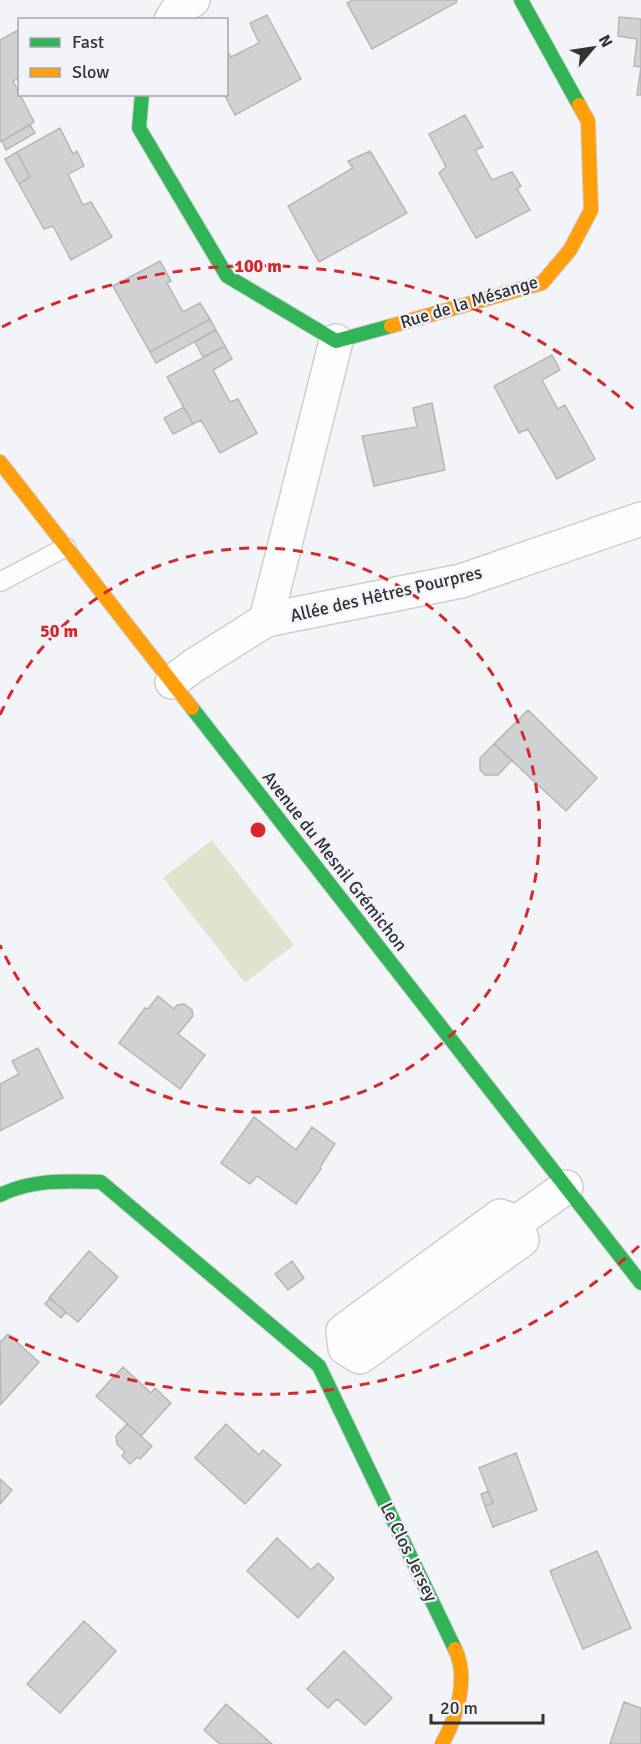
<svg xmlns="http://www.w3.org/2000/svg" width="641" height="1744" viewBox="0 0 641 1744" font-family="Signika,sans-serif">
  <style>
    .pitch { fill: #dfe4cf }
    .building { fill: #d1d1d3; stroke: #b5b6b8; stroke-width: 1.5 }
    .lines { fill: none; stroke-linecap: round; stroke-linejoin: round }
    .lane-casing { stroke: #cfcfd2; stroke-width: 21 }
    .street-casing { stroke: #cfcfd2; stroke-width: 36 }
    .fast-casing { stroke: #cfcfd2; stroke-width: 16 }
    .slow-casing { stroke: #cfcfd2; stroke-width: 16 }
    .lane { stroke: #fdfdfe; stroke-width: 18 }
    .street { stroke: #fdfdfe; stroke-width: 33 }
    .fast { stroke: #30b455; stroke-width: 14 }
    .slow { stroke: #ff9f0a; stroke-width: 14 }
    .ring { fill: none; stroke: #d62828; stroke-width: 3; stroke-dasharray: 10 8 }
    .labels { text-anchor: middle; stroke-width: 4.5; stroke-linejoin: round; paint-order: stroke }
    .street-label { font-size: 18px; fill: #323335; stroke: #f1f3f9 }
    .centre { fill: #d62828; stroke: #f1f3f9; stroke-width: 3 }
    .ring-label { font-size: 18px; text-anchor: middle; font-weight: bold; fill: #d62828; stroke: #f1f3f9; stroke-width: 4.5; stroke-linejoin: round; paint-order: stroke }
  </style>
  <rect width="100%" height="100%" fill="#f3f4f7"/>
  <!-- pitch -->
  <path class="pitch" d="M 212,840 L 294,945 L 245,983 L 163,878 Z"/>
  <!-- building -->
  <path class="building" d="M 353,0 L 456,0 L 457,2 L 372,49 L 347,3 Z
    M 267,15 L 301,79 L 235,115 L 224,94 L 226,94 L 226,54 L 228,53 L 231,57 L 259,43 L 250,23 Z
    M 619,17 L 641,19 L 641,95 L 637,95 L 641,67 L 634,66 L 637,39 L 618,36 Z
    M 20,29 L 20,77 L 13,81 L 34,122 L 0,142 L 0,40 Z
    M 465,115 L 483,147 L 475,150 L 492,180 L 512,172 L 521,186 L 517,189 L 530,210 L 476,238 L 439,173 L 446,167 L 429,134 Z
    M 30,125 L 35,133 L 6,150 L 2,141 Z
    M 60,128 L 73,154 L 77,151 L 84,166 L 68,174 L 83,205 L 91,202 L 112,237 L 71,260 L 53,226 L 44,229 L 19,184 L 30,177 L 17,152 Z
    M 370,151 L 407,213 L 319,262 L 288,206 L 353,168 L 348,161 Z
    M 17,152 L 30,177 L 19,184 L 5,159 Z
    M 160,261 L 171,281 L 167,283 L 183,312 L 200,303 L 210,319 L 150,352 L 113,286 Z
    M 210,319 L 216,330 L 156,363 L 150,352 Z
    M 216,330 L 225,346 L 203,357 L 195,342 Z
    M 225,346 L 232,359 L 213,370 L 230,402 L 238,399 L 257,433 L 220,453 L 201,420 L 193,424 L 167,377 Z
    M 552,355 L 560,370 L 542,380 L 558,409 L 565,405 L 595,459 L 557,479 L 528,429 L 519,433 L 494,386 Z
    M 432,403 L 445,470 L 374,486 L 362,436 L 417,427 L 413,408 Z
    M 184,407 L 193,424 L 173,434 L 164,418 Z
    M 528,710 L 597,778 L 566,811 L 494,744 Z
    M 494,744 L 512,760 L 498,775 L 485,775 L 480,770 L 480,758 Z
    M 158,996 L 174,1009 L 177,1005 L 184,1004 L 192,1010 L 193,1016 L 178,1034 L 205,1055 L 180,1089 L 119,1043 L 145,1008 L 148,1009 Z
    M 38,1048 L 63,1098 L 0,1131 L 0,1084 L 19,1074 L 12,1061 Z
    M 254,1117 L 296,1150 L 312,1127 L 335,1144 L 320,1167 L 321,1169 L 296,1204 L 257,1176 L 250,1184 L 221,1163 Z
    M 89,1251 L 118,1277 L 78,1322 L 49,1298 Z
    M 292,1261 L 304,1278 L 288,1290 L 275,1274 Z
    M 50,1298 L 66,1312 L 61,1318 L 45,1304 Z
    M 8,1334 L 39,1362 L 1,1404 L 0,1342 Z
    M 123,1367 L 151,1393 L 155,1388 L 171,1403 L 141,1436 L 96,1396 Z
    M 127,1424 L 152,1446 L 140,1459 L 137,1457 L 130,1464 L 122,1456 L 125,1452 L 117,1444 L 116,1436 Z
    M 226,1424 L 259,1455 L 263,1450 L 281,1465 L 245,1504 L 195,1458 Z
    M 516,1453 L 537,1510 L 493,1527 L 485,1506 L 493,1503 L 479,1468 Z
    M 0,1479 L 12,1490 L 0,1504 Z
    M 488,1491 L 493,1503 L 485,1506 L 481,1494 Z
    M 277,1538 L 311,1570 L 318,1563 L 334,1578 L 298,1618 L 247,1571 Z
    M 597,1551 L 631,1628 L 583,1649 L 550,1571 Z
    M 84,1621 L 116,1651 L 60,1713 L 27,1684 Z
    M 344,1651 L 392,1698 L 365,1725 L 337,1699 L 328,1708 L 307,1689 Z
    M 624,1702 L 641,1708 L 641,1744 L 610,1744 Z
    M 226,1704 L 272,1744 L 220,1744 L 204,1730 Z"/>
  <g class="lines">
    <defs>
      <path id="lane" d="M 0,582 L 66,547"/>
      <path id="street" d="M 171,20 L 178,9 L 193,0
        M 266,620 L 461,581 L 641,519
        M 172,682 L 193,666 L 266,620 L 336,341
        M 500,1216 L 517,1222 L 522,1240 L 360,1357 L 345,1348 L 343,1331 Z
        M 517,1222 L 566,1187"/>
      <path id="fast" d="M 521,0 L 579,105
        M 142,94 L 139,128 L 227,276 L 336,341 L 391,326
        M 192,708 L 641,1283
        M 0,1195 C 32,1179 66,1181 101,1182 L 319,1366 L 455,1649"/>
      <path id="slow" d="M 391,326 L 542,283 L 570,250 L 591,210 L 588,121 L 579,105
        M 0,462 L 192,708
        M 442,1744 C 457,1717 469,1678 455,1649"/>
    </defs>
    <!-- lane casing -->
    <use href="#lane" class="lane-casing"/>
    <!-- street casing -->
    <use href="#street" class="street-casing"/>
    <!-- fast casing -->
    <use href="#fast" class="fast-casing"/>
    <!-- slow casing -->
    <use href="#slow" class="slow-casing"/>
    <!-- lane -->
    <use href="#lane" class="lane"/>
    <!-- street -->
    <use href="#street" class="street"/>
    <!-- fast -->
    <use href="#fast" class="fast"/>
    <!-- slow -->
    <use href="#slow" class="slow"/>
  </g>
  <!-- distance rings -->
  <g class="ring">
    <path d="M0 715A282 282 0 1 1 0 945"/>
    <path d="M639 1246A564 564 0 0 1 2 1333M2 327A564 564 0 0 1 639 414"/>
  </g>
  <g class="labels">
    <!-- street labels -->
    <g class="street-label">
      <text transform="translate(469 302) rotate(-17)" y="6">Rue de la Mésange</text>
      <text transform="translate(386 594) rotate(-13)" y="6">Allée des Hêtres Pourpres</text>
      <text transform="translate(335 861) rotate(52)" y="6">Avenue du Mesnil Grémichon</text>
      <text transform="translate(409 1552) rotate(64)" y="6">Le Clos Jersey</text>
    </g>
  </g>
  <circle cx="258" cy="830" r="9" class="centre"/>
  <g class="ring-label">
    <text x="258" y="272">100 m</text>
    <text x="59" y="637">50 m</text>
  </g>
  <!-- legend -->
  <rect x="18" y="18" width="210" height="78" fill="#f1f3f9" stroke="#a5a6ab" stroke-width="1.5"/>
  <rect x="30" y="38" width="30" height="9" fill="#30b455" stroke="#a5a6ab" stroke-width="1.5"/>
  <text x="72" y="48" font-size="18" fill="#323335">Fast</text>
  <rect x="30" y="68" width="30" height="9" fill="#ff9f0a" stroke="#a5a6ab" stroke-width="1.5"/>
  <text x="72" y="78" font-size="18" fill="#323335">Slow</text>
  <!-- north arrow -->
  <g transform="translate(593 48) rotate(61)" stroke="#f1f3f9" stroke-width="4.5" paint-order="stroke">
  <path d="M0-4.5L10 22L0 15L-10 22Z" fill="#323335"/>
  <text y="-9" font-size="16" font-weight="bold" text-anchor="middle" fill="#323335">N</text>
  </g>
  <!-- scale -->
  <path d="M431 1714v9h112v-9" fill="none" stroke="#323335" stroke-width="3"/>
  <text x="440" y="1714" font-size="18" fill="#323335" stroke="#f1f3f9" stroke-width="4.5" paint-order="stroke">20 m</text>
</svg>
